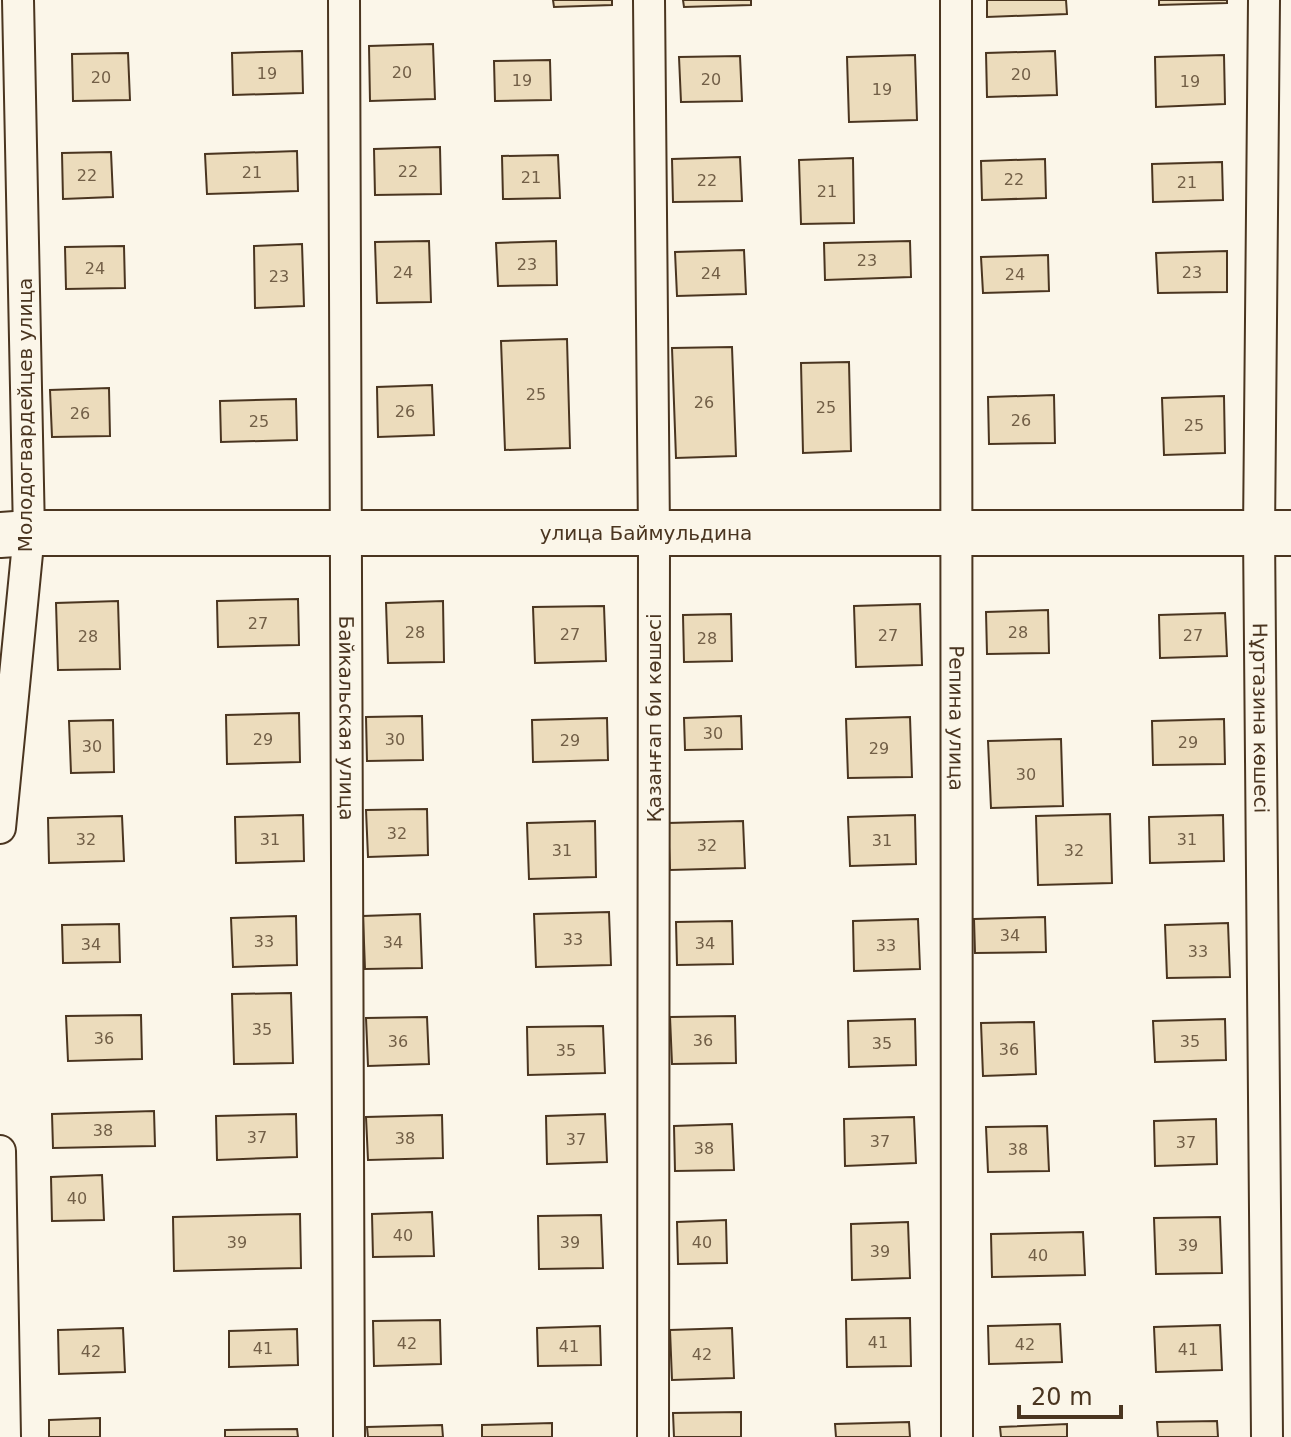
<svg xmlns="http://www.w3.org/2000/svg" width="1291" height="1437" viewBox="0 0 1291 1437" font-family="'DejaVu Sans',sans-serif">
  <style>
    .building { fill: #ecdcbc; stroke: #4a3520; stroke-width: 2 }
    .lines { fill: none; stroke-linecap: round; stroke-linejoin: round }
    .street-casing { stroke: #4a3520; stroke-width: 34 }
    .secondary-casing { stroke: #4a3520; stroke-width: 48 }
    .street { stroke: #fbf6e9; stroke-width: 30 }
    .secondary { stroke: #fbf6e9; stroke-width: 44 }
    .labels { text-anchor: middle; stroke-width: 6; stroke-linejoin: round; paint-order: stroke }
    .number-label { font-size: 16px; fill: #725f47 }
    .street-label { font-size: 20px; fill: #4a3520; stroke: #fbf6e9 }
  </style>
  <rect width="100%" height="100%" fill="#fbf6e9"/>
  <!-- building -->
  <path class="building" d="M 553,0 L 612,0 L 612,5 L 554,7 Z
    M 683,0 L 751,0 L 751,5 L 684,7 Z
    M 987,0 L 1066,0 L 1067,14 L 987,17 Z
    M 1159,0 L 1227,0 L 1227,3 L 1159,5 Z
    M 433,44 L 435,99 L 370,101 L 369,46 Z
    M 302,51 L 303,93 L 233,95 L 232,53 Z
    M 1055,51 L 1057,95 L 987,97 L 986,53 Z
    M 128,53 L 130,100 L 73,101 L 72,54 Z
    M 915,55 L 917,120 L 849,122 L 847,57 Z
    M 1224,55 L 1225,104 L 1156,107 L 1155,57 Z
    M 740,56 L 742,101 L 681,102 L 679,57 Z
    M 550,60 L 551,100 L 495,101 L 494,61 Z
    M 440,147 L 441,194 L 375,195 L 374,149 Z
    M 297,151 L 298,191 L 207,194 L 205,154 Z
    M 111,152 L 113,197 L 63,199 L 62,153 Z
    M 558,155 L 560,198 L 503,199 L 502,156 Z
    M 740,157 L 742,201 L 673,202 L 672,159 Z
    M 853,158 L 854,223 L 801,224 L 799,160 Z
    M 1045,159 L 1046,198 L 982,200 L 981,161 Z
    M 1222,162 L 1223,200 L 1153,202 L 1152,164 Z
    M 429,241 L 431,302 L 377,303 L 375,242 Z
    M 556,241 L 557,285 L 498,286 L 496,243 Z
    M 910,241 L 911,277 L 825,280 L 824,243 Z
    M 302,244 L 304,306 L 255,308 L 254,246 Z
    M 124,246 L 125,288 L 66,289 L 65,247 Z
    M 744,250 L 746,294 L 677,296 L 675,252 Z
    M 1227,251 L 1227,292 L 1158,293 L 1156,253 Z
    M 1048,255 L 1049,291 L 983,293 L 981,257 Z
    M 567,339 L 570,448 L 505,450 L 501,341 Z
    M 732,347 L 736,456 L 676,458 L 672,348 Z
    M 849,362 L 851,451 L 803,453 L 801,363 Z
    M 432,385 L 434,435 L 378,437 L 377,387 Z
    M 109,388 L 110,436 L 52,437 L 50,390 Z
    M 1054,395 L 1055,443 L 989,444 L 988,397 Z
    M 1224,396 L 1225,453 L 1164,455 L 1162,398 Z
    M 296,399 L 297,440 L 221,442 L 220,401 Z
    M 298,599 L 299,645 L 218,647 L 217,601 Z
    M 118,601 L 120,669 L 58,670 L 56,603 Z
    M 443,601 L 444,662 L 388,663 L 386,603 Z
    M 920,604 L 922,665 L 856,667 L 854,606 Z
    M 604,606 L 606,661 L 535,663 L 533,607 Z
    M 1048,610 L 1049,653 L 987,654 L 986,612 Z
    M 1225,613 L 1227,656 L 1160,658 L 1159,615 Z
    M 731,614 L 732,661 L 684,662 L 683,615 Z
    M 299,713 L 300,762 L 227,764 L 226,715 Z
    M 422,716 L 423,760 L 367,761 L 366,717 Z
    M 741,716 L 742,749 L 685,750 L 684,718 Z
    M 910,717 L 912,777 L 848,778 L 846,719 Z
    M 607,718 L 608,760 L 533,762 L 532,720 Z
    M 1224,719 L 1225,764 L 1153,765 L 1152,721 Z
    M 113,720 L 114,772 L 71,773 L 69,721 Z
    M 1061,739 L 1063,806 L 991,808 L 988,741 Z
    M 427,809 L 428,855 L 368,857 L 366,810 Z
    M 1110,814 L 1112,883 L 1038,885 L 1036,816 Z
    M 303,815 L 304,861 L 236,863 L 235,817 Z
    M 915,815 L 916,864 L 850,866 L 848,817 Z
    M 1223,815 L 1224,861 L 1150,863 L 1149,817 Z
    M 122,816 L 124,861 L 49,863 L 48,818 Z
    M 595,821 L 596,877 L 529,879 L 527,823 Z
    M 743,821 L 745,868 L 670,870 L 668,823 Z
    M 609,912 L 611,965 L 536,967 L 534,914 Z
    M 420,914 L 422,968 L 365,969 L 363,916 Z
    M 296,916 L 297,965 L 233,967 L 231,918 Z
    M 1045,917 L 1046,952 L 975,953 L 974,919 Z
    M 918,919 L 920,969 L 854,971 L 853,921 Z
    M 732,921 L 733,964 L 677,965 L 676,922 Z
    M 1228,923 L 1230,977 L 1167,978 L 1165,925 Z
    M 119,924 L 120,962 L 63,963 L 62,925 Z
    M 291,993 L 293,1063 L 234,1064 L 232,994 Z
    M 141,1015 L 142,1059 L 68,1061 L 66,1016 Z
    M 735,1016 L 736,1063 L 672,1064 L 670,1017 Z
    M 427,1017 L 429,1064 L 368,1066 L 366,1018 Z
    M 915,1019 L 916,1065 L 849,1067 L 848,1021 Z
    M 1225,1019 L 1226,1060 L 1155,1062 L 1153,1021 Z
    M 1034,1022 L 1036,1074 L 983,1076 L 981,1023 Z
    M 603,1026 L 605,1073 L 528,1075 L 527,1027 Z
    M 154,1111 L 155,1146 L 53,1148 L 52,1114 Z
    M 296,1114 L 297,1157 L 217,1160 L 216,1116 Z
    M 605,1114 L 607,1162 L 547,1164 L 546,1116 Z
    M 442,1115 L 443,1158 L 368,1160 L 366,1117 Z
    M 914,1117 L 916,1163 L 845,1166 L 844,1119 Z
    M 1216,1119 L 1217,1164 L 1155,1166 L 1154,1121 Z
    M 732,1124 L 734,1170 L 675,1171 L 674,1126 Z
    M 1047,1126 L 1049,1171 L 988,1172 L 986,1127 Z
    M 102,1175 L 104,1220 L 52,1221 L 51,1177 Z
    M 432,1212 L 434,1256 L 373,1257 L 372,1214 Z
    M 300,1214 L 301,1268 L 174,1271 L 173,1217 Z
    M 601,1215 L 603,1268 L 539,1269 L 538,1216 Z
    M 1220,1217 L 1222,1273 L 1156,1274 L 1154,1218 Z
    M 726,1220 L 727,1263 L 678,1264 L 677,1222 Z
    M 908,1222 L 910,1278 L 852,1280 L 851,1224 Z
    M 1083,1232 L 1085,1275 L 992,1277 L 991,1234 Z
    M 910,1318 L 911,1366 L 847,1367 L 846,1319 Z
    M 440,1320 L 441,1364 L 374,1366 L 373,1321 Z
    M 1060,1324 L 1062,1362 L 989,1364 L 988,1326 Z
    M 1220,1325 L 1222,1370 L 1156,1372 L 1154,1327 Z
    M 600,1326 L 601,1365 L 538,1366 L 537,1328 Z
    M 123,1328 L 125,1372 L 59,1374 L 58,1330 Z
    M 732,1328 L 734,1378 L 672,1380 L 670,1330 Z
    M 297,1329 L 298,1365 L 229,1367 L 229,1331 Z
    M 741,1412 L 741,1437 L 674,1437 L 673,1413 Z
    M 100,1418 L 100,1437 L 49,1437 L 49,1420 Z
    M 1217,1421 L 1218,1437 L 1158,1437 L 1157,1422 Z
    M 909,1422 L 910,1437 L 836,1437 L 835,1424 Z
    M 552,1423 L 552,1437 L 482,1437 L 482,1425 Z
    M 1067,1424 L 1067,1437 L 1001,1437 L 1000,1427 Z
    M 442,1425 L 443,1437 L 368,1437 L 367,1427 Z
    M 297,1429 L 298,1437 L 225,1437 L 225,1430 Z"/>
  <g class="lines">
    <defs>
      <g id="street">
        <path id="s1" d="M 344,0 L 349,1437"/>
        <path d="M 649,0 L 654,533 L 653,1437"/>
        <path id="s2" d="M 956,0 L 957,1437"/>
        <path id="s3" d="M 1264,0 L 1259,533 L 1267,1437"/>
        <path d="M 0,828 L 29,533 L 18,0"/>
        <path d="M 0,1151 L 5,1437"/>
      </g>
      <g id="secondary">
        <path id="s4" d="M 0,535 L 29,533 L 1291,533"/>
      </g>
    </defs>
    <!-- street casing -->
    <use href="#street" class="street-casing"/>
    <!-- secondary casing -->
    <use href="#secondary" class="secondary-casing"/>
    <!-- street -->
    <use href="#street" class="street"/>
    <!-- secondary -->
    <use href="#secondary" class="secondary"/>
  </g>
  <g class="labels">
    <!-- number labels -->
    <g class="number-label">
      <text x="402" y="78">20</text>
      <text x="267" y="79">19</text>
      <text x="1021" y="80">20</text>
      <text x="101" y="83">20</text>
      <text x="711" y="85">20</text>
      <text x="522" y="86">19</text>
      <text x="1190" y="87">19</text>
      <text x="882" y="95">19</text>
      <text x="408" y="177">22</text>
      <text x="252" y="178">21</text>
      <text x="87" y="181">22</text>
      <text x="531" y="183">21</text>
      <text x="1014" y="185">22</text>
      <text x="707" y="186">22</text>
      <text x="1187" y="188">21</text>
      <text x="827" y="197">21</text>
      <text x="867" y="266">23</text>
      <text x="527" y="270">23</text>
      <text x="95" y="274">24</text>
      <text x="403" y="278">24</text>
      <text x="1192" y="278">23</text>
      <text x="711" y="279">24</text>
      <text x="1015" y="280">24</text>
      <text x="279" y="282">23</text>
      <text x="536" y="400">25</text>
      <text x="704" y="408">26</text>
      <text x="826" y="413">25</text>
      <text x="405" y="417">26</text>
      <text x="80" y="419">26</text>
      <text x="1021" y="426">26</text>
      <text x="259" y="427">25</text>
      <text x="1194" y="431">25</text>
      <text x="258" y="629">27</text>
      <text x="415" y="638">28</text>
      <text x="1018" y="638">28</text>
      <text x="570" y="640">27</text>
      <text x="888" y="641">27</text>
      <text x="1193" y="641">27</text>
      <text x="88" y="642">28</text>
      <text x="707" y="644">28</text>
      <text x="713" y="739">30</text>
      <text x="263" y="745">29</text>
      <text x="395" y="745">30</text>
      <text x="570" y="746">29</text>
      <text x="1188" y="748">29</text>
      <text x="92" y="752">30</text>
      <text x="879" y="754">29</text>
      <text x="1026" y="780">30</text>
      <text x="397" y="839">32</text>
      <text x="86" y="845">32</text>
      <text x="270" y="845">31</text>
      <text x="1187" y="845">31</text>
      <text x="882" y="846">31</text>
      <text x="707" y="851">32</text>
      <text x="562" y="856">31</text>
      <text x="1074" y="856">32</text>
      <text x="1010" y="941">34</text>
      <text x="573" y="945">33</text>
      <text x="264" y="947">33</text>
      <text x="393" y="948">34</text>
      <text x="705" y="949">34</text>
      <text x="91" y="950">34</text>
      <text x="886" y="951">33</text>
      <text x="1198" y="957">33</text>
      <text x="262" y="1035">35</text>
      <text x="104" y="1044">36</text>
      <text x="703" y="1046">36</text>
      <text x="398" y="1047">36</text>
      <text x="1190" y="1047">35</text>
      <text x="882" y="1049">35</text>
      <text x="1009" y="1055">36</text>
      <text x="566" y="1056">35</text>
      <text x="103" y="1136">38</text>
      <text x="257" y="1143">37</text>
      <text x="405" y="1144">38</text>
      <text x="576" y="1145">37</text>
      <text x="880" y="1147">37</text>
      <text x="1186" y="1148">37</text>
      <text x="704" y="1154">38</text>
      <text x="1018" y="1155">38</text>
      <text x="77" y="1204">40</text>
      <text x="403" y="1241">40</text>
      <text x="237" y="1248">39</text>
      <text x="570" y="1248">39</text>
      <text x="702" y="1248">40</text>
      <text x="1188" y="1251">39</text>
      <text x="880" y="1257">39</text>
      <text x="1038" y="1261">40</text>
      <text x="878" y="1348">41</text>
      <text x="407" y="1349">42</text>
      <text x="1025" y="1350">42</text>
      <text x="569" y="1352">41</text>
      <text x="263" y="1354">41</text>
      <text x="1188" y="1355">41</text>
      <text x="91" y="1357">42</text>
      <text x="702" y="1360">42</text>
    </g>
    <!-- street labels -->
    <g class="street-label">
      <text transform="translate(25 415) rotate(-90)" y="7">Молодогвардейцев улица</text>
      <text dy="7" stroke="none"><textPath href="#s4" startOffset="646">улица Баймульдина</textPath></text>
      <text transform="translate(654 718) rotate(-90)" y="7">Қазанғап би көшесі</text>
      <text dy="7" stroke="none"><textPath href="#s3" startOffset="718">Нұртазина көшесі</textPath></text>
      <text dy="7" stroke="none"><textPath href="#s1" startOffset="718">Байкальская улица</textPath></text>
      <text dy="7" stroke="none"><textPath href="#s2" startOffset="718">Репина улица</textPath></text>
    </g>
  </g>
  <!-- scale -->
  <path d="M1019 1405v12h102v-12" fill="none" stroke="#4a3520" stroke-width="4"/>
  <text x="1031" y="1405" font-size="24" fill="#4a3520" stroke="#fbf6e9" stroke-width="6" paint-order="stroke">20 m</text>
</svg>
